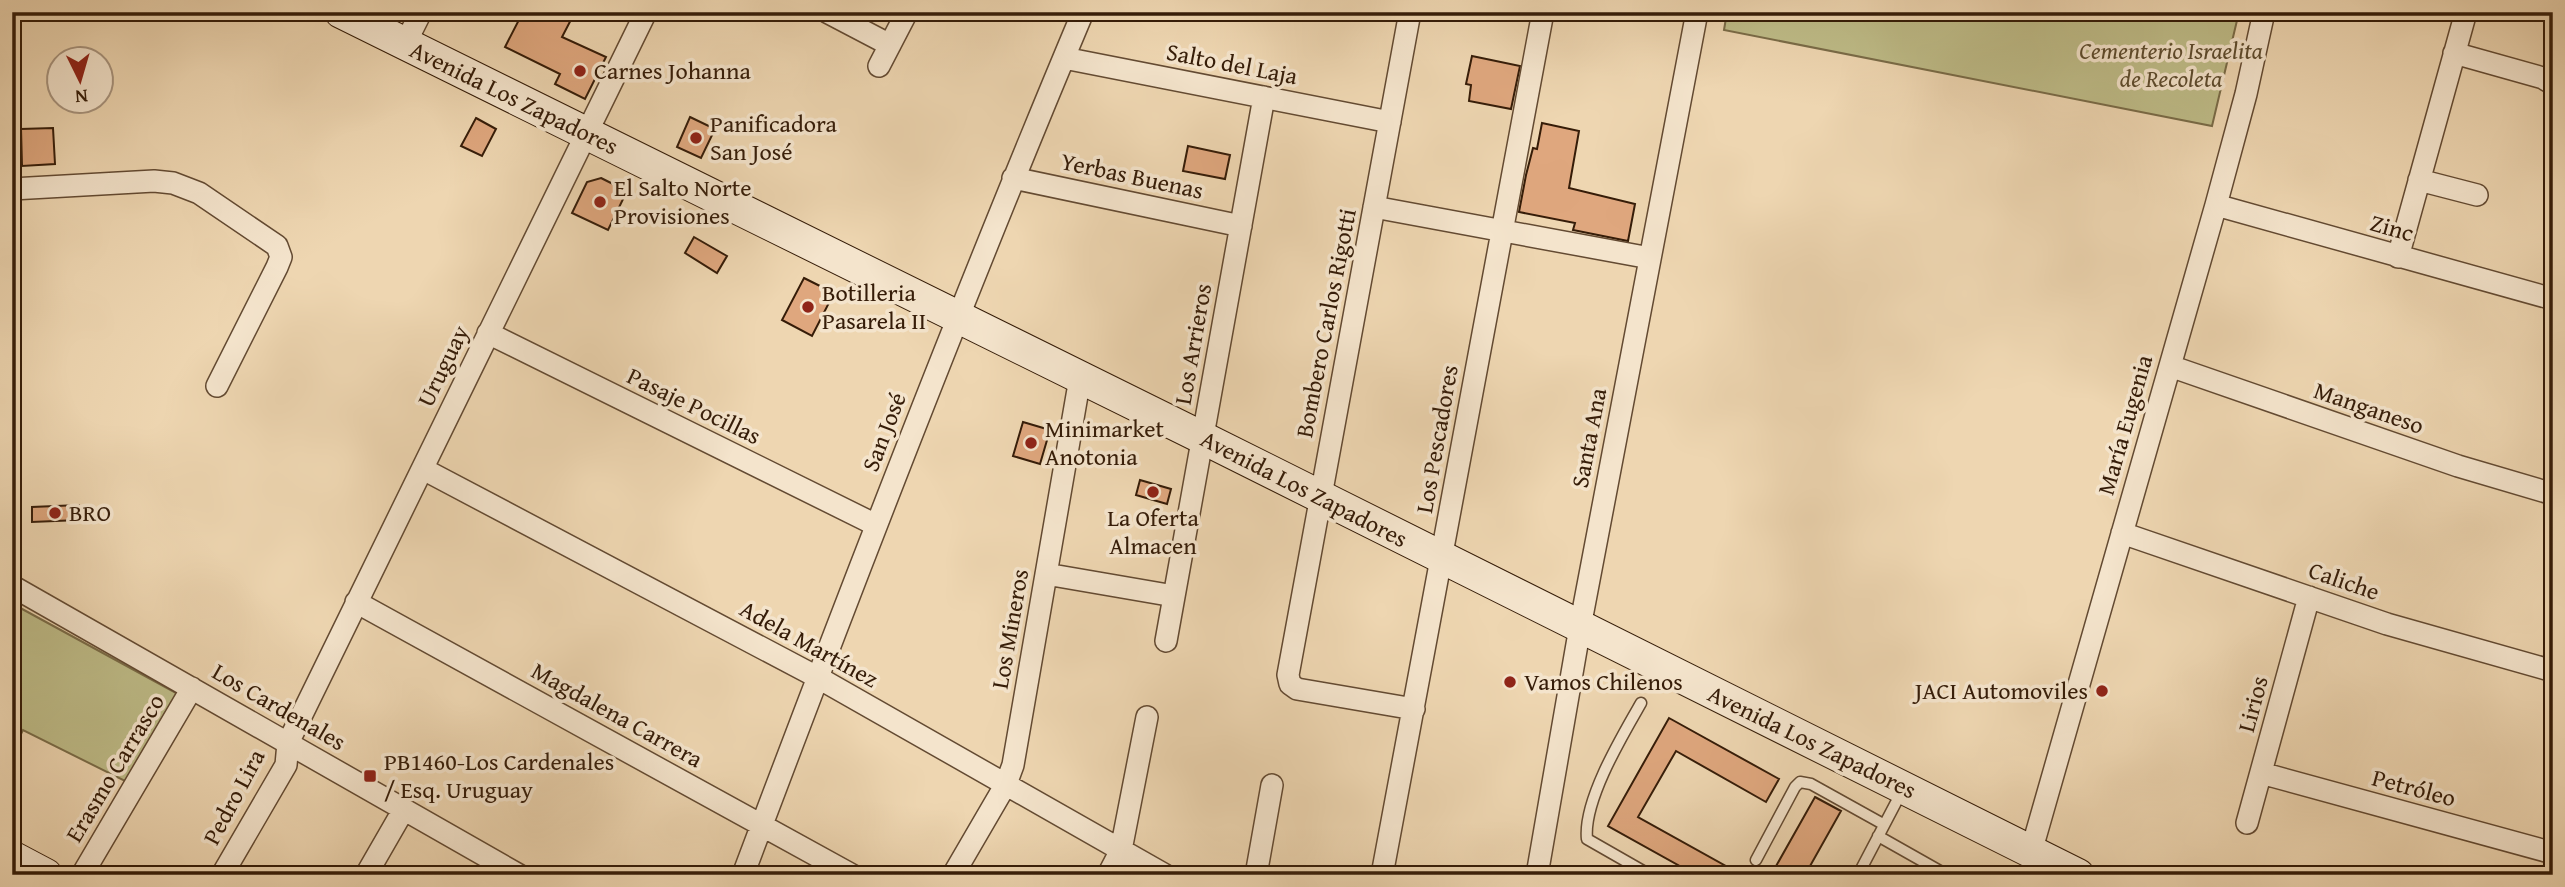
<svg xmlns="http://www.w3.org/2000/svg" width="2565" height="887" viewBox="0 0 2565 887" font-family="'Gentium Book Plus',serif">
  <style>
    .green { fill: #bebc88; stroke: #7a6c48; stroke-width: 2 }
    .building { fill: #dfa77e; stroke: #351c08; stroke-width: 2 }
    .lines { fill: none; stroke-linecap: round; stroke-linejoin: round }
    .service-casing { stroke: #634a32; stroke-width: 13 }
    .minor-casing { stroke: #634a32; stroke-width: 24 }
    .secondary-casing { stroke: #351c08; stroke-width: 34 }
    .service { stroke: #f4e4cc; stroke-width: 10 }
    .minor { stroke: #f4e4cc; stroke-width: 21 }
    .secondary { stroke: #f4e4cc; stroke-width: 32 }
    .poi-dot { fill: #8f2418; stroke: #f4e4cc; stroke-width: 2.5 }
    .labels { text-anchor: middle; stroke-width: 7; stroke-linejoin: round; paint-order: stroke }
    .park-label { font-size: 24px; font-style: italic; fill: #5e4c2e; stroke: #f4e4cc }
    .street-label { font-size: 24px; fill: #351c08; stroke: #f4e4cc }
    .poi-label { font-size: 24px; fill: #351c08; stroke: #f4e4cc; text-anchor: start }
  </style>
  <rect width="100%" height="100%" fill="#eed6b1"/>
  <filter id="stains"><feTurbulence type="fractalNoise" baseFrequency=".00286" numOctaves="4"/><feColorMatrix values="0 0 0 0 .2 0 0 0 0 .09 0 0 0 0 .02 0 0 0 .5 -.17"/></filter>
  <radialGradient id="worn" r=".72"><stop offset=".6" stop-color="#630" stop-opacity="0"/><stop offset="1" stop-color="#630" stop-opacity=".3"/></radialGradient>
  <!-- green -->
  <path class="green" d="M 1727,12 L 2239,12 L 2212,126 L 1724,30 Z
    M 13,604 L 178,694 L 129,783 L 23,730 L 12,752 Z"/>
  <!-- building -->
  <path class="building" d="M 523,12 L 575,12 L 562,37 L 606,57 L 585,99 L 555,84 L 560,74 L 505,47 Z
    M 1472,56 L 1520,66 L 1511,109 L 1469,101 L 1471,85 L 1466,84 Z
    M 690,117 L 715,129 L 701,158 L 677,147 Z
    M 476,118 L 496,129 L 482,156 L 461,146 Z
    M 1542,123 L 1579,131 L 1569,188 L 1635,204 L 1628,241 L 1573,230 L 1575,223 L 1519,212 L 1526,175 L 1533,148 L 1537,149 Z
    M 53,128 L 55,164 L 22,166 L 21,129 Z
    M 1188,146 L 1230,155 L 1225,179 L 1183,171 Z
    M 601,178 L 627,191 L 608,230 L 572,213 L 587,182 Z
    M 694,237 L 727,256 L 717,273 L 685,253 Z
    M 804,278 L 834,293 L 812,336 L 782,320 Z
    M 1023,422 L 1050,430 L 1040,464 L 1013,456 Z
    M 1140,480 L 1171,489 L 1167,504 L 1136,495 Z
    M 79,505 L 79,520 L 32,522 L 32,507 Z
    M 1669,718 L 1779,779 L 1766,802 L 1676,751 L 1638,817 L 1742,875 L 1696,875 L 1608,826 Z
    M 1815,797 L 1841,811 L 1805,875 L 1771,875 Z"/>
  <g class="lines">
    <defs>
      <path id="service" d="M 1641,703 C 1622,736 1583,801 1587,839 L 1650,875
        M 1878,836 L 1947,875
        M 1756,860 L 1795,787 L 1800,782 L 1811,784 L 1883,824
        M 1858,875 L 1902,791"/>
      <path id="minor" d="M 827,12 L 890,45
        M 1410,12 L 1288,675 L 1290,684 L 1297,689 L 1414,709
        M 405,44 L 421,12
        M 2454,53 L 2543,78 L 2553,84
        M 1064,58 L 1390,122
        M 879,66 L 907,12
        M 1013,178 L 1241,226
        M 2419,180 L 2477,195
        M 12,189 L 154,181 L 173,183 L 199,193 L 277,246 L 281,257 L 277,267 L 217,386
        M 2216,205 L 2553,299
        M 1374,207 L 1650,258
        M 2398,257 L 2466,12
        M 488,333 L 876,525
        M 2170,366 L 2458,466 L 2553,494
        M 423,469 L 817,677 L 1165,875
        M 2122,533 L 2387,624 L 2553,671
        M 1046,574 L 1174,596
        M 12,586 L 519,875
        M 356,602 L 852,875
        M 1166,641 L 1264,97
        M 2261,773 L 2553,853
        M 2247,823 L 2309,597
        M 2031,852 L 2216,205 L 2246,94 L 2264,12
        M 82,875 L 192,688
        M 222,875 L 286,765 L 288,743 L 646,12
        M 366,875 L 404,809
        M 743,875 C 852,585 963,297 1083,12
        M 953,875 L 1006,784 L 1013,765 L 1080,378
        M 1108,875 L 1121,850 L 1147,717
        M 1256,875 L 1272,785
        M 1382,875 L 1543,12
        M 1537,875 L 1580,627 L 1697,12"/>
      <path id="secondary" d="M 341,12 L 1203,438 L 2078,875
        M 12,857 L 46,875"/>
    </defs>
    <!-- service casing -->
    <use href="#service" class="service-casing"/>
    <!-- minor casing -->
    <use href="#minor" class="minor-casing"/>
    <!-- secondary casing -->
    <use href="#secondary" class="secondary-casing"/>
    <!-- service -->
    <use href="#service" class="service"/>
    <!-- minor -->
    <use href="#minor" class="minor"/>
    <!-- secondary -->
    <use href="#secondary" class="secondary"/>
  </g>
  <!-- markers -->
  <g class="poi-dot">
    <circle cx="580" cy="71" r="7"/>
    <circle cx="696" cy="138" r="7"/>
    <circle cx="600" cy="202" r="7"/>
    <circle cx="808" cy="307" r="7"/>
    <circle cx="1031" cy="443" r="7"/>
    <circle cx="1153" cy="492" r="7"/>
    <circle cx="55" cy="513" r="7"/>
    <circle cx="1510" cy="682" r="7"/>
    <circle cx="2102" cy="691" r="7"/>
    <rect x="363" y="769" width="14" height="14" rx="3.5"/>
  </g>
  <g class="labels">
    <!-- park labels -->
    <g class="park-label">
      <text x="2171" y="59">Cementerio Israelita<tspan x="2171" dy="28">de Recoleta</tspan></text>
    </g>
    <!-- street labels -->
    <g class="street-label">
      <text transform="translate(1232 64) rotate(11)" y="8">Salto del Laja</text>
      <text transform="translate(514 98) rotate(26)" y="8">Avenida Los Zapadores</text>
      <text transform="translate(1132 176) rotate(12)" y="8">Yerbas Buenas</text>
      <text transform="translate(2392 228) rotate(16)" y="8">Zinc</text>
      <text transform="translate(1326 323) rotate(-79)" y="8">Bombero Carlos Rigotti</text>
      <text transform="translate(1193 344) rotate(-80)" y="8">Los Arrieros</text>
      <text transform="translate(443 366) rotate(-64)" y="8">Uruguay</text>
      <text transform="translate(694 406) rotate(26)" y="8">Pasaje Pocillas</text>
      <text transform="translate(2369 408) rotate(19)" y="8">Manganeso</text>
      <text transform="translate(2125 425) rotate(-74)" y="8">María Eugenia</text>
      <text transform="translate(884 432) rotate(-69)" y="8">San José</text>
      <text transform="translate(1589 438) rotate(-79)" y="8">Santa Ana</text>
      <text transform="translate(1437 439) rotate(-80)" y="8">Los Pescadores</text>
      <text transform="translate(1304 489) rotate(27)" y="8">Avenida Los Zapadores</text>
      <text transform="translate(2344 581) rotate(19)" y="8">Caliche</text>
      <text transform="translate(1010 629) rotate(-80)" y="8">Los Mineros</text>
      <text transform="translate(809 644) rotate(29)" y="8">Adela Martínez</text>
      <text transform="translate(2253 704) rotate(-75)" y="8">Lirios</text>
      <text transform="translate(279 707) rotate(30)" y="8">Los Cardenales</text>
      <text transform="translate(617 715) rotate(29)" y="8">Magdalena Carrera</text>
      <text transform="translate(1812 742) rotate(26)" y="8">Avenida Los Zapadores</text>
      <text transform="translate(115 768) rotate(-59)" y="8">Erasmo Carrasco</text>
      <text transform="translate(2414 788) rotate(15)" y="8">Petróleo</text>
      <text transform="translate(234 797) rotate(-62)" y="8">Pedro Lira</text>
    </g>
    <!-- poi labels -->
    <g class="poi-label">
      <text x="594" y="79">Carnes Johanna</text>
      <text x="710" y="132">Panificadora<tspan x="710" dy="28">San José</tspan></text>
      <text x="614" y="196">El Salto Norte<tspan x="614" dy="28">Provisiones</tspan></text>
      <text x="822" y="301">Botilleria<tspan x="822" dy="28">Pasarela II</tspan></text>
      <text x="1045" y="437">Minimarket<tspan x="1045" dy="28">Anotonia</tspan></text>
      <text x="69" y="521">BRO</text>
      <text x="1153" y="526" text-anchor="middle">La Oferta<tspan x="1153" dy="28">Almacen</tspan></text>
      <text x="1524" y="690">Vamos Chilenos</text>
      <text x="2088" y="699" text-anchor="end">JACI Automoviles</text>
      <text x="384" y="770">PB1460-Los Cardenales<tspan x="384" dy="28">/ Esq. Uruguay</tspan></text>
    </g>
  </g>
  <!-- margin -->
  <rect width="2565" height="887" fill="none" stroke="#eed6b1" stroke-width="42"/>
  <rect x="14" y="14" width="2537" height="859" fill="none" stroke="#351c08" stroke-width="3.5"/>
  <rect x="21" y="21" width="2523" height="845" fill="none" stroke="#351c08" stroke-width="2"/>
  <!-- north arrow -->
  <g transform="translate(80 80) rotate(175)"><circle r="33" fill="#f4e4cc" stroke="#a8947e" stroke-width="2"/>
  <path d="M0-5L12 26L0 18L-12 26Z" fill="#8f2418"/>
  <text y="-10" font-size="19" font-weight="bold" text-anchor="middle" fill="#351c08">N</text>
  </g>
  <rect width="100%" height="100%" filter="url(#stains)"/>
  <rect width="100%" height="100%" fill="url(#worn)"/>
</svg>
